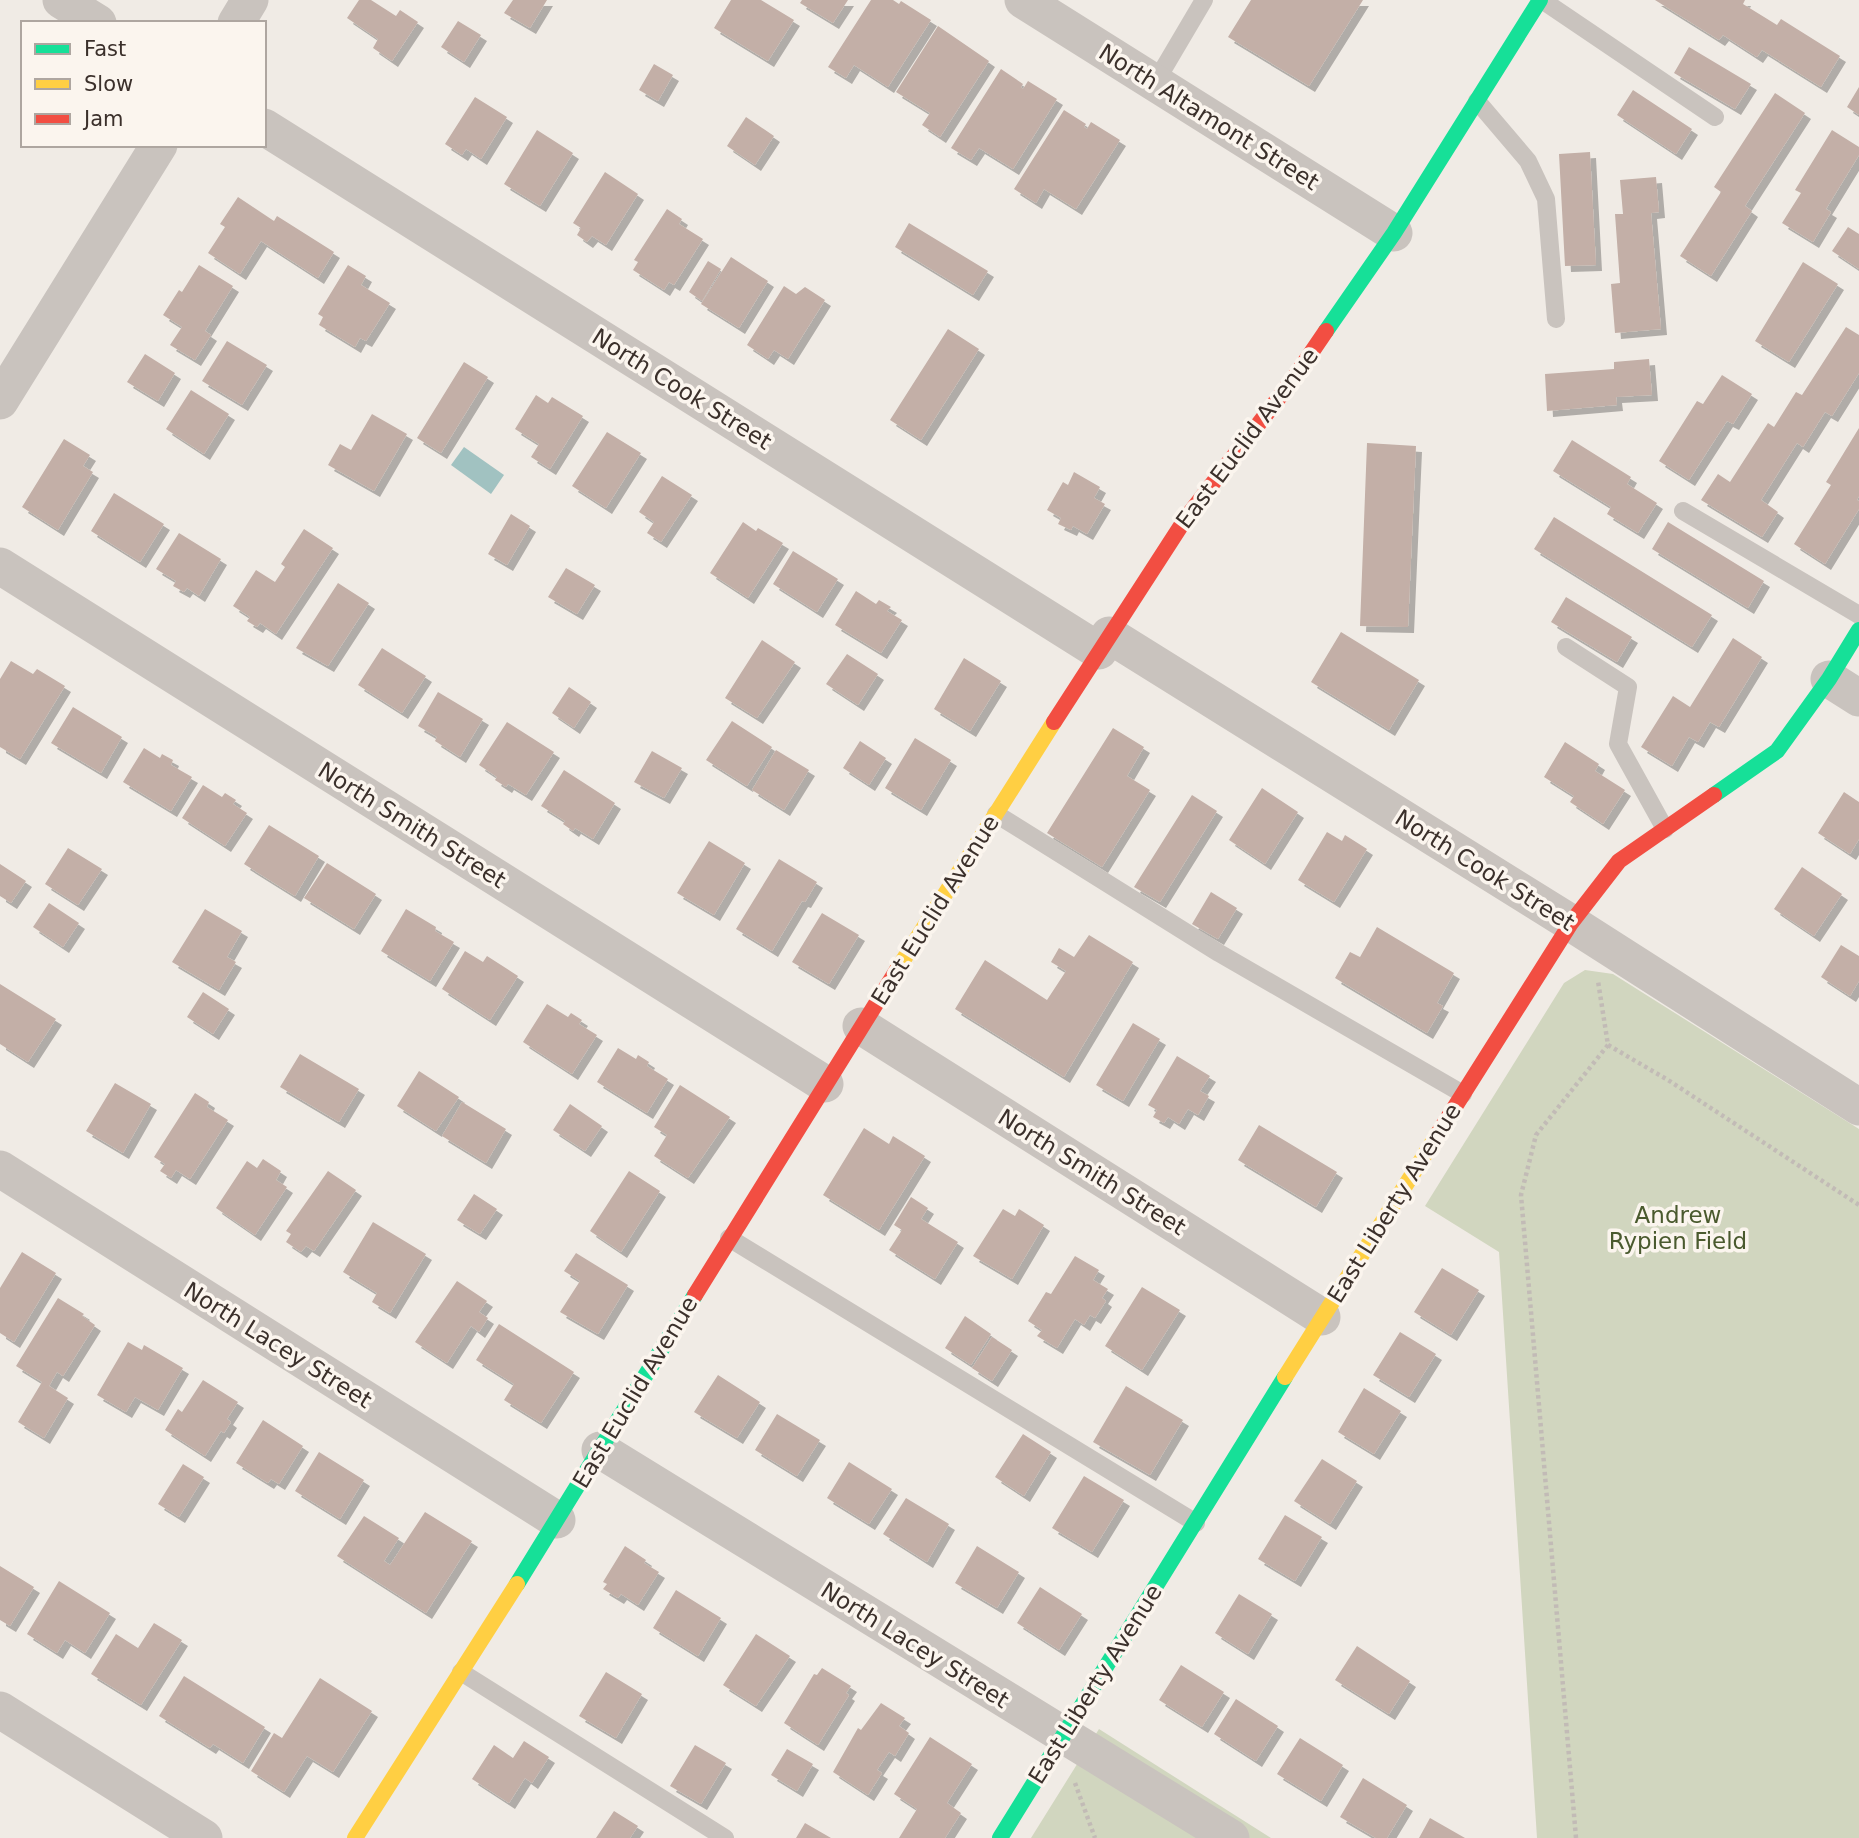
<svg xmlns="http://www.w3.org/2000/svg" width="1859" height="1838" viewBox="0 0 1859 1838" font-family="'DejaVu Sans',sans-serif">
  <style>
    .green { fill: #d1d6bf }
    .water { fill: #a1c2c1 }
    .building { fill: #c3afa7; filter: url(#shadow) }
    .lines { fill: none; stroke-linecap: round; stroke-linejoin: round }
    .path { stroke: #c2bbb6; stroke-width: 4.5; stroke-dasharray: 3.5 3.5; stroke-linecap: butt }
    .lane { stroke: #c9c3be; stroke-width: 18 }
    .street { stroke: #c9c3be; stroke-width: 37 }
    .fast { stroke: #16e098; stroke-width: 16 }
    .slow { stroke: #ffcf43; stroke-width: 16 }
    .jam { stroke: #f24e42; stroke-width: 16 }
    .labels { text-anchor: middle; stroke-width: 7; stroke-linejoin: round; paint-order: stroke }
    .street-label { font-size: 23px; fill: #3b302b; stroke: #fbf5ee }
    .park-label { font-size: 23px; fill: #4a5a2e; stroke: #fbf5ee }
  </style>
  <defs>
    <filter id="shadow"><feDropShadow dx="6" dy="6" stdDeviation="0" flood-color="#0004"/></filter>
  </defs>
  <rect width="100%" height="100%" fill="#f0ebe5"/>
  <!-- green -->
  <path class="green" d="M 1585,970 L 1613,974 L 1859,1129 L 1859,1838 L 1537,1838 L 1499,1252 L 1425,1206 L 1564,983 Z
    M 1099,1729 L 1271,1838 L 1031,1838 Z"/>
  <!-- water -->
  <path class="water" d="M 464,447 L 504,475 L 491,494 L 451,465 Z"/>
  <!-- building -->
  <path class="building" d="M 359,0 L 371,0 L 396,16 L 400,10 L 418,22 L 392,61 L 373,48 L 378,39 L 347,18 Z
    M 513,0 L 547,0 L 530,28 L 504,13 Z
    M 731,0 L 761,0 L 794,20 L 768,61 L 714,28 Z
    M 802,0 L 848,0 L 833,23 L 800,3 Z
    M 871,0 L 893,0 L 899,4 L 901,1 L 931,20 L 888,87 L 854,65 L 846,78 L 828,67 Z
    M 1251,0 L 1363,0 L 1309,86 L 1228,37 Z
    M 1655,0 L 1745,0 L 1743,4 L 1777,25 L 1781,19 L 1840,56 L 1821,87 L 1762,50 L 1757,57 L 1723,35 L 1719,40 Z
    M 458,21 L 481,35 L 464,62 L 441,47 Z
    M 938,26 L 989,61 L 940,137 L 922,125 L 930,113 L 896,92 Z
    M 1689,47 L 1751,84 L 1735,109 L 1674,73 Z
    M 654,64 L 673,75 L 658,101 L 639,90 Z
    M 1001,69 L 1023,84 L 1021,87 L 1023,89 L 1028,81 L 1057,99 L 1013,169 L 979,148 L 971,160 L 951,148 Z
    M 1859,87 L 1859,115 L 1847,107 Z
    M 1633,90 L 1692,129 L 1676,154 L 1617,115 Z
    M 1775,93 L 1805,113 L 1745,206 L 1752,211 L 1711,276 L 1680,256 L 1721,192 L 1714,187 Z
    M 475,97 L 507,117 L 481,159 L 466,149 L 462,155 L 445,144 Z
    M 1064,110 L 1086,124 L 1084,127 L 1087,129 L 1091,122 L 1120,140 L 1076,209 L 1044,189 L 1036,203 L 1014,189 Z
    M 746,117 L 774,136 L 755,165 L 727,146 Z
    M 537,130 L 573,153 L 540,206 L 504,184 Z
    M 1832,130 L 1859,147 L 1859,155 L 1826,209 L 1831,212 L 1813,242 L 1782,223 L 1801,193 L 1795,190 Z
    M 1590,152 L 1596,265 L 1565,266 L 1559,154 Z
    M 605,172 L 638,194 L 606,245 L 592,236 L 587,242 L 577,235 L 581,228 L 573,223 Z
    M 1656,177 L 1659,212 L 1651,213 L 1661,329 L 1615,333 L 1611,284 L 1620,283 L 1615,214 L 1623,214 L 1620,180 Z
    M 238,197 L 274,221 L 277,216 L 334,252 L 318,278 L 261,241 L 240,274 L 208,253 L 225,227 L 220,224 Z
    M 667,209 L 682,219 L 679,224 L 703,239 L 674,285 L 669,282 L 664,290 L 633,270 L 638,262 L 634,260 Z
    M 909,223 L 988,271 L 973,295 L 895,247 Z
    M 1848,227 L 1859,234 L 1859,269 L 1832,251 Z
    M 731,257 L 768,281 L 739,328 L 701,304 Z
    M 708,261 L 721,269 L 702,301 L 689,292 Z
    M 1803,262 L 1838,284 L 1789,362 L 1755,341 Z
    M 199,265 L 233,286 L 205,331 L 211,335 L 195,360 L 170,345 L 182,327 L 163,315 L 179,290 L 182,292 Z
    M 348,265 L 366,276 L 361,285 L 390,303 L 366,341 L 360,338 L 355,347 L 319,325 L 323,317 L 318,314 Z
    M 784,286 L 796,294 L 805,287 L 825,300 L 788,359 L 774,350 L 768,359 L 747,345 Z
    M 1846,327 L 1859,335 L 1859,373 L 1832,416 L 1825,412 L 1803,447 L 1797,443 L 1761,500 L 1778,512 L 1762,537 L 1701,500 L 1718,474 L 1730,482 L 1768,423 L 1774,427 L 1796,392 L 1802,395 Z
    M 948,329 L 979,349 L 921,440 L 890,420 Z
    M 227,341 L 267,365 L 242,405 L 202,381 Z
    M 145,354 L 175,373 L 158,401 L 127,382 Z
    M 1649,359 L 1652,395 L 1616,397 L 1617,405 L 1547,411 L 1545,374 L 1614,369 L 1614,362 Z
    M 464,362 L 488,377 L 441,453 L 417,438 Z
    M 1722,375 L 1752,394 L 1733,424 L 1727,421 L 1689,480 L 1659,461 L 1697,401 L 1703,404 Z
    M 191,390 L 229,414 L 204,454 L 166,429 Z
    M 536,395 L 548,403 L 552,397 L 583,416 L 550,469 L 531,457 L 539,444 L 515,429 Z
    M 372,414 L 407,434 L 374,491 L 328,465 L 340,444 L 351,450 Z
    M 1859,428 L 1859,496 L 1857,500 L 1859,501 L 1859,509 L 1825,564 L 1794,544 L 1831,485 L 1826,482 Z
    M 607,432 L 641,453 L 606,508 L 572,486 Z
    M 64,439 L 90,455 L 83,466 L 93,472 L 58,530 L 22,507 Z
    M 1572,440 L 1631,477 L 1627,484 L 1657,503 L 1638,533 L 1607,514 L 1611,507 L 1553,471 Z
    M 1367,443 L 1416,446 L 1408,627 L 1360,626 Z
    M 1074,472 L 1100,487 L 1094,498 L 1105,504 L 1087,534 L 1073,526 L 1071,530 L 1058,524 L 1061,518 L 1047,510 L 1063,482 L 1068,485 Z
    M 662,476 L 692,495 L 661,542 L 647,533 L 654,522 L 639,512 Z
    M 114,493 L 164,524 L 140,562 L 91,531 Z
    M 511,514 L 530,526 L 507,565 L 488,554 Z
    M 1554,517 L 1712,615 L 1692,647 L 1534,549 Z
    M 743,522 L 756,531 L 758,528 L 783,543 L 748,598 L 710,573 Z
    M 1668,522 L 1764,581 L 1748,608 L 1652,549 Z
    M 304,529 L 333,548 L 276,634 L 260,623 L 257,627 L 247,621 L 250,617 L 233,606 L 256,570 L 275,582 L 285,567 L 281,564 Z
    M 179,533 L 221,559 L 199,596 L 187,588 L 184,592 L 173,586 L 176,581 L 156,569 Z
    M 793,551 L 838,579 L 817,612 L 773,584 Z
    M 566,568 L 595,585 L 577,614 L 548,597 Z
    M 338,583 L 369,603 L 328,666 L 296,648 Z
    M 856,591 L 876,604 L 879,600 L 891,607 L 887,611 L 902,620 L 881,653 L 835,625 Z
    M 1566,597 L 1632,637 L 1617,662 L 1551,622 Z
    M 1341,632 L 1419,680 L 1389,730 L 1311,682 Z
    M 1733,638 L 1762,657 L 1719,727 L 1710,722 L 1698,742 L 1689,737 L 1672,766 L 1641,747 L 1673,696 L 1690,707 Z
    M 762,640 L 795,662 L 757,718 L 725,698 Z
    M 382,648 L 426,676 L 402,713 L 358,685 Z
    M 847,654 L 878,674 L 858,705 L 826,684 Z
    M 964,658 L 1001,681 L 970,731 L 934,709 Z
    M 11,661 L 33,674 L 37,669 L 65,686 L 20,759 L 0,747 L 0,679 Z
    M 569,687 L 591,702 L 574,728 L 552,713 Z
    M 438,692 L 483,719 L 460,757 L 435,741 L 437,737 L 418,726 Z
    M 73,707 L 122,737 L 101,773 L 51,743 Z
    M 732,721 L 772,747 L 747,786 L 706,760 Z
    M 507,722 L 554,752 L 526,795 L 508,784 L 506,787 L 495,780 L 497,777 L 479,765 Z
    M 1113,728 L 1144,747 L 1127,776 L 1150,790 L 1102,867 L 1047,833 Z
    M 915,738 L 951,760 L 921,810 L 885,788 Z
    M 860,741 L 886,758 L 869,785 L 843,768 Z
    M 1565,742 L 1599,764 L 1595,771 L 1625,790 L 1603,824 L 1570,802 L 1574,796 L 1544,777 Z
    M 144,748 L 160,758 L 162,754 L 173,760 L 171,765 L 192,777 L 171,811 L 123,782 Z
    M 776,750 L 809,770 L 784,810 L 752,790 Z
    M 652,751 L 682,768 L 664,798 L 634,782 Z
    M 564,770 L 615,803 L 593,839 L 575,828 L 573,831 L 563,824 L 565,821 L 541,806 Z
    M 203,785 L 222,797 L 225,793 L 236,800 L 233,804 L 247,813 L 225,846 L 182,818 Z
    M 1262,788 L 1298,812 L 1265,864 L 1229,840 Z
    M 1844,792 L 1859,802 L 1859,839 L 1850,854 L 1818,833 Z
    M 1192,795 L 1217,811 L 1160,902 L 1134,887 Z
    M 269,825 L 319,856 L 295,896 L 244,864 Z
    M 1327,832 L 1342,841 L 1345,835 L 1367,849 L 1334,902 L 1298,880 Z
    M 709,841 L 745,863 L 714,915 L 677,893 Z
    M 68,848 L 102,869 L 78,905 L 45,884 Z
    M 779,859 L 817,882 L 805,902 L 802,901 L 772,951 L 736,929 Z
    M 327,863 L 376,894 L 354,929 L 304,898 Z
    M 0,864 L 26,881 L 11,903 L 0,896 Z
    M 1802,867 L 1842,894 L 1814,936 L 1774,909 Z
    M 1211,892 L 1237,908 L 1218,939 L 1192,924 Z
    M 49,903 L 79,923 L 63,947 L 33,927 Z
    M 205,909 L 242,931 L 227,957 L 236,962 L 219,990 L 172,962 Z
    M 406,909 L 436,927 L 435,931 L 454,942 L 430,981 L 381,951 Z
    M 822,913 L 859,935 L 829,984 L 792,962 Z
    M 1377,927 L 1454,973 L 1437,1003 L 1443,1006 L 1427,1033 L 1335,978 L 1350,952 L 1360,957 Z
    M 1089,935 L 1133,962 L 1064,1077 L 955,1009 L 985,960 L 1047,1000 L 1066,971 L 1051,962 L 1059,948 L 1074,957 Z
    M 1841,945 L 1859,956 L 1859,981 L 1850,996 L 1821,977 Z
    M 465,951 L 483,962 L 487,956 L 518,976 L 490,1020 L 442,989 Z
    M 0,984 L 56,1019 L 28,1062 L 0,1044 Z
    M 203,992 L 229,1009 L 213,1034 L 187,1017 Z
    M 547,1004 L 568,1017 L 571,1013 L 582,1020 L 579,1024 L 597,1035 L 572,1074 L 523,1042 Z
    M 1133,1023 L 1160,1039 L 1123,1101 L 1096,1085 Z
    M 618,1048 L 636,1059 L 638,1055 L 649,1062 L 647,1066 L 668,1079 L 647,1113 L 597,1082 Z
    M 300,1054 L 359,1089 L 339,1122 L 280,1087 Z
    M 1177,1056 L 1210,1076 L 1200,1091 L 1209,1096 L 1198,1115 L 1188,1109 L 1179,1124 L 1168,1117 L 1164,1123 L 1153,1117 L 1157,1110 L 1148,1105 Z
    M 419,1071 L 459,1097 L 436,1131 L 397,1106 Z
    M 115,1083 L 151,1104 L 123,1153 L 86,1131 Z
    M 680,1085 L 730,1117 L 688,1178 L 654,1156 L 667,1135 L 654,1127 Z
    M 195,1093 L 209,1102 L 207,1107 L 228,1120 L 190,1179 L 176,1170 L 171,1178 L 160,1171 L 165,1164 L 154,1157 Z
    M 462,1102 L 506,1129 L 486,1163 L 442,1136 Z
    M 570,1104 L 602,1126 L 585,1151 L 553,1130 Z
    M 1259,1125 L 1337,1172 L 1316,1207 L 1238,1160 Z
    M 864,1128 L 889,1144 L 893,1136 L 925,1156 L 879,1230 L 823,1195 Z
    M 263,1159 L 281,1171 L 276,1180 L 287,1187 L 255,1235 L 216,1208 L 247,1161 L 257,1168 Z
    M 328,1171 L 356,1190 L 314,1251 L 306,1246 L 301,1252 L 286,1242 L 291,1234 L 286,1231 Z
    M 629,1171 L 660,1191 L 621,1252 L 590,1231 Z
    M 474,1194 L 497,1209 L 480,1234 L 457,1220 Z
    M 911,1197 L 928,1208 L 921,1219 L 958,1242 L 935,1279 L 889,1250 L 902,1230 L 894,1225 Z
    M 1003,1209 L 1015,1216 L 1019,1209 L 1044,1225 L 1012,1279 L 973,1256 Z
    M 373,1222 L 426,1254 L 390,1313 L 372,1302 L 377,1293 L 343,1272 Z
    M 22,1252 L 56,1273 L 14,1342 L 0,1333 L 0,1288 Z
    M 576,1253 L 628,1285 L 598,1334 L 560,1312 L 580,1281 L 564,1271 Z
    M 1075,1256 L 1099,1270 L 1093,1280 L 1108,1289 L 1102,1298 L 1106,1301 L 1095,1318 L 1090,1315 L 1084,1325 L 1075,1319 L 1057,1348 L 1037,1336 L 1042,1330 L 1028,1321 L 1046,1292 L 1051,1294 Z
    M 1442,1268 L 1479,1290 L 1451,1335 L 1414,1312 Z
    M 457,1281 L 487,1301 L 479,1312 L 488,1318 L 479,1332 L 471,1326 L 447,1363 L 415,1342 Z
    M 1142,1287 L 1180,1310 L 1142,1370 L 1105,1346 Z
    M 58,1298 L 84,1314 L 82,1316 L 95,1325 L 63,1376 L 57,1372 L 49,1386 L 68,1398 L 44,1438 L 18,1422 L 42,1382 L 16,1366 Z
    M 965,1316 L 991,1334 L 971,1365 L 945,1348 Z
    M 499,1324 L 574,1372 L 541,1423 L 504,1400 L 514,1384 L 476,1360 Z
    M 1400,1332 L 1436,1354 L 1409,1397 L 1373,1375 Z
    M 992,1337 L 1012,1350 L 992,1381 L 972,1368 Z
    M 128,1342 L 142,1350 L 144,1345 L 183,1368 L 158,1410 L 135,1397 L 126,1412 L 97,1395 Z
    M 718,1375 L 760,1402 L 737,1438 L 694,1412 Z
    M 203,1380 L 238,1402 L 227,1419 L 231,1422 L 224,1433 L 221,1431 L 205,1456 L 165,1430 L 178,1409 L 182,1412 Z
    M 1126,1386 L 1183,1420 L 1150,1475 L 1093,1442 Z
    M 1364,1388 L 1401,1411 L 1374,1454 L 1338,1432 Z
    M 777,1414 L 820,1440 L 797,1476 L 755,1450 Z
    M 263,1420 L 303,1446 L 279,1484 L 271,1479 L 268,1483 L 236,1463 Z
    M 1023,1434 L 1051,1452 L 1024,1496 L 995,1477 Z
    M 319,1452 L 364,1480 L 340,1519 L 295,1491 Z
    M 1322,1459 L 1357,1481 L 1330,1524 L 1294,1501 Z
    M 849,1462 L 892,1489 L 869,1524 L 827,1498 Z
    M 183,1464 L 204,1477 L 179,1517 L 158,1504 Z
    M 1084,1476 L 1124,1500 L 1092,1552 L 1052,1528 Z
    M 906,1498 L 949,1524 L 927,1562 L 883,1534 Z
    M 425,1512 L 472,1541 L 426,1613 L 337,1556 L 364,1516 L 399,1538 L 384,1561 L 390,1565 Z
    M 1285,1515 L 1322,1537 L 1295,1581 L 1258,1559 Z
    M 625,1546 L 646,1560 L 644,1563 L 659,1572 L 638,1605 L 621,1594 L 618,1598 L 603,1589 L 607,1584 L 603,1582 Z
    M 977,1546 L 1019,1572 L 997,1608 L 955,1583 Z
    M 0,1566 L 34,1587 L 10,1626 L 0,1620 Z
    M 59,1581 L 110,1613 L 85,1653 L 65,1640 L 57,1653 L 27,1634 Z
    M 1040,1587 L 1082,1614 L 1059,1650 L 1017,1623 Z
    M 676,1590 L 721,1618 L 698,1656 L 653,1628 Z
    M 1239,1594 L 1272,1614 L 1248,1654 L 1215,1633 Z
    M 154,1623 L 182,1640 L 141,1705 L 91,1674 L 116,1634 L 138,1648 Z
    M 756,1634 L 790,1656 L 756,1706 L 723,1685 Z
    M 1357,1646 L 1410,1681 L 1389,1714 L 1335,1680 Z
    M 1181,1665 L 1224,1692 L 1202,1727 L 1159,1700 Z
    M 822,1668 L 851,1686 L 846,1693 L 849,1695 L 818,1745 L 784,1723 L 814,1674 L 817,1675 Z
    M 606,1672 L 642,1694 L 616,1738 L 579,1716 Z
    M 184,1676 L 265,1727 L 243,1763 L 213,1744 L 210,1748 L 159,1716 Z
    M 320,1678 L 372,1711 L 333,1772 L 307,1756 L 284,1792 L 251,1771 L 274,1733 L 282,1738 Z
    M 1236,1699 L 1278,1726 L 1256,1761 L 1214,1734 Z
    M 881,1703 L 905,1718 L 899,1726 L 909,1733 L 895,1756 L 889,1752 L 877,1770 L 882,1773 L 868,1795 L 833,1772 L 858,1728 L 861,1730 Z
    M 930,1737 L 972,1764 L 947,1803 L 961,1813 L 945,1838 L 899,1838 L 917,1809 L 894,1794 Z
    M 1300,1738 L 1343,1765 L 1321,1801 L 1277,1774 Z
    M 524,1741 L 549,1757 L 532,1783 L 525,1778 L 509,1803 L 472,1779 L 494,1745 L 513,1758 Z
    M 695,1745 L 726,1763 L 701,1804 L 670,1786 Z
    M 787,1749 L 813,1764 L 797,1791 L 771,1775 Z
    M 1363,1778 L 1407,1805 L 1387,1838 L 1376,1838 L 1340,1817 Z
    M 614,1811 L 638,1826 L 630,1838 L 596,1838 Z
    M 1430,1818 L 1465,1838 L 1419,1838 Z
    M 805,1823 L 831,1838 L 796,1838 Z"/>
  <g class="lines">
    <!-- path -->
    <path class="path" d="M 1608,1045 L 1668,1080 L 1859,1205
      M 1075,1783 L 1095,1838
      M 1576,1838 L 1521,1195 L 1536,1135 L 1608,1045 L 1598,981"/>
    <!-- lane -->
    <path class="lane" d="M 1542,0 L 1715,117
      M 1155,83 L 1204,0
      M 1477,101 L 1528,161 L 1546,199 L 1556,319
      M 1683,511 L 1859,615
      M 1566,647 L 1628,687 L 1618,744 L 1665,829
      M 996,814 L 1219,953 L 1463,1094
      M 729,1238 L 1196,1523
      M 461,1672 L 725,1838"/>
    <!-- street -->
    <path class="street" d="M 61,0 L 98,23
      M 1023,0 L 1394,233
      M 236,23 L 250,0
      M 264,127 L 1099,651
      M 0,401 L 159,145
      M 0,566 L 825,1084
      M 1109,635 L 1571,923 L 1859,1107
      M 1829,679 L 1859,698
      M 861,1026 L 1322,1317
      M 0,1169 L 557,1520
      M 600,1450 L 1231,1838
      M 0,1710 L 204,1838"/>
    <!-- fast -->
    <path class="fast" d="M 1326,331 L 1394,233 L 1540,0
      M 1714,795 L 1777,751 L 1829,679 L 1859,630
      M 517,1584 L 695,1295
      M 1000,1838 L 1285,1377"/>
    <!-- slow -->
    <path class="slow" d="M 897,970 L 1054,722
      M 1285,1377 L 1439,1132
      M 355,1838 L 517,1584"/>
    <!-- jam -->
    <path class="jam" d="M 1054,722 L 1186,518 L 1294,378 L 1326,331
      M 1439,1132 L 1571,923 L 1619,861 L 1714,795
      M 695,1295 L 897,970"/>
  </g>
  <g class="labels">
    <!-- street labels -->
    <g class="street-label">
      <text transform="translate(1209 117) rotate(32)" y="8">North Altamont Street</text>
      <text transform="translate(682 389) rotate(32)" y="8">North Cook Street</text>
      <text transform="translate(1247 438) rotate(-53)" y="8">East Euclid Avenue</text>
      <text transform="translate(412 825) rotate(32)" y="8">North Smith Street</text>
      <text transform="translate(1485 870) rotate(32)" y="8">North Cook Street</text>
      <text transform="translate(935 910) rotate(-58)" y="8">East Euclid Avenue</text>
      <text transform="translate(1092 1172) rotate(32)" y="8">North Smith Street</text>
      <text transform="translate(1394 1203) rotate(-58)" y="8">East Liberty Avenue</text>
      <text transform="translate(278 1345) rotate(32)" y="8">North Lacey Street</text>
      <text transform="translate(635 1392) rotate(-59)" y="8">East Euclid Avenue</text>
      <text transform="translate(915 1645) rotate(32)" y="8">North Lacey Street</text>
      <text transform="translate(1095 1684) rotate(-58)" y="8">East Liberty Avenue</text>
    </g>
    <!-- park labels -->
    <g class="park-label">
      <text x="1678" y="1223">Andrew<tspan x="1678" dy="26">Rypien Field</tspan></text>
    </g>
  </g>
  <!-- legend -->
  <rect x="21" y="21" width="245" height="126" fill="#fbf5ee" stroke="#aea6a0" stroke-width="2"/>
  <rect x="35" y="44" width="35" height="10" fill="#16e098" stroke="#aea6a0" stroke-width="2"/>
  <text x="84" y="56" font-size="21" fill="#3b302b">Fast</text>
  <rect x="35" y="79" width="35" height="10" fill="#ffcf43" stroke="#aea6a0" stroke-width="2"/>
  <text x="84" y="91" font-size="21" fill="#3b302b">Slow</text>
  <rect x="35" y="114" width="35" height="10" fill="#f24e42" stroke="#aea6a0" stroke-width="2"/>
  <text x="84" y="126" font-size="21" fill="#3b302b">Jam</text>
</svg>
